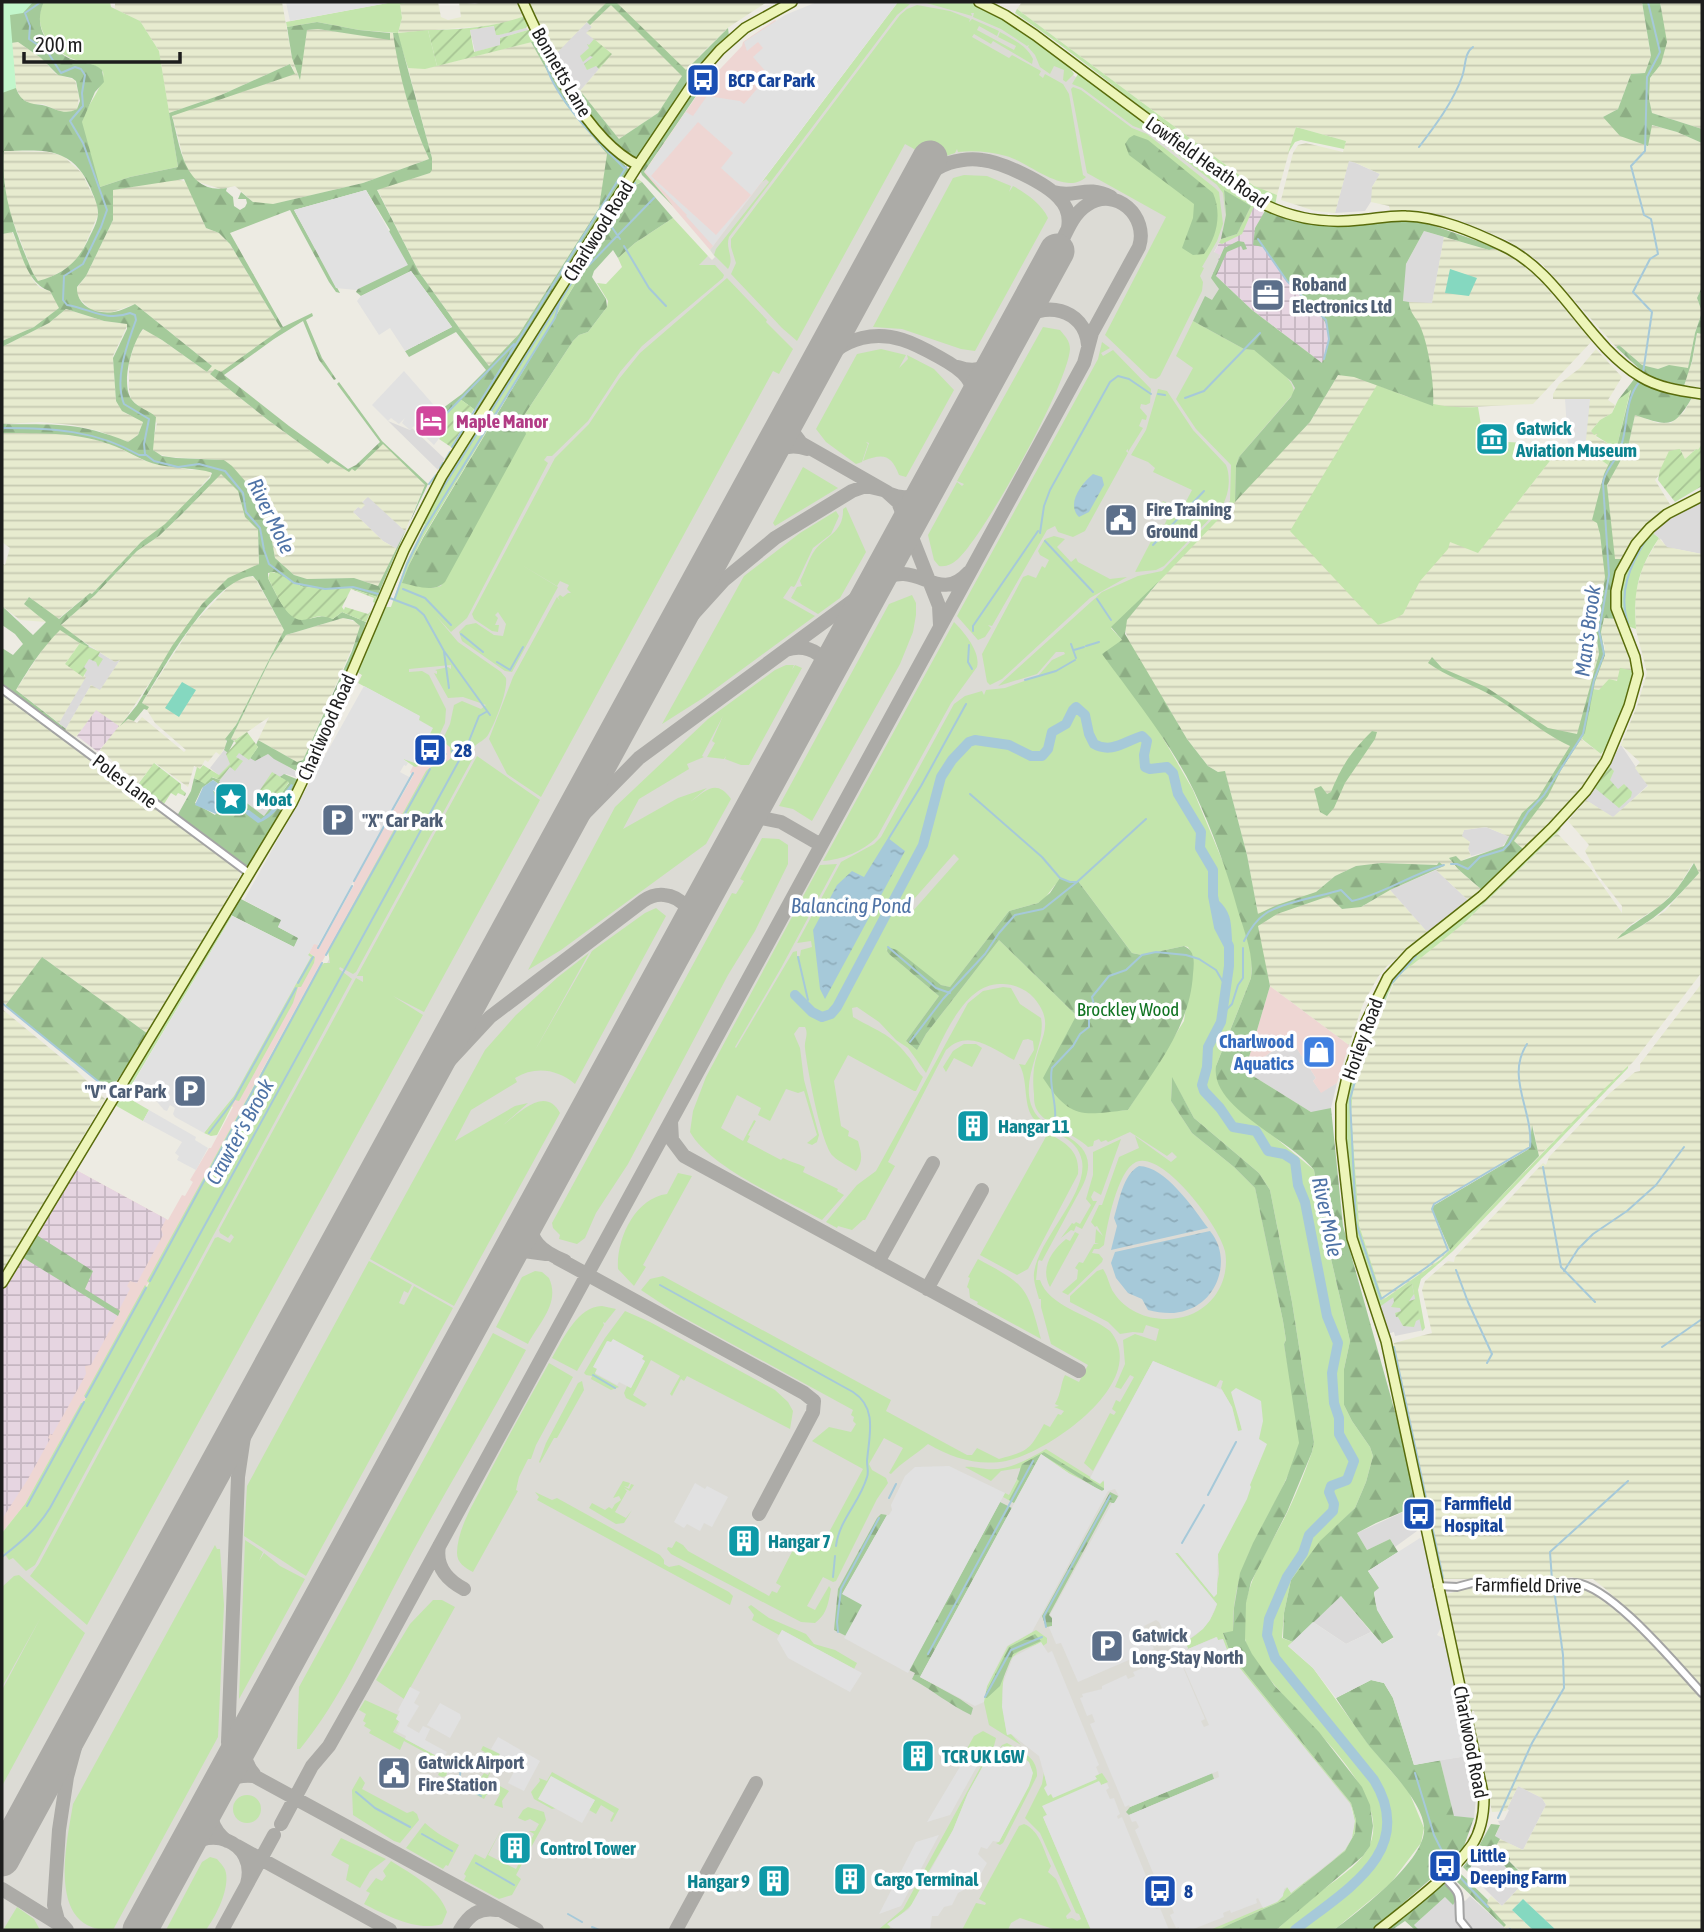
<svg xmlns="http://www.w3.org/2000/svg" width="1704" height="1932" viewBox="0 0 1704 1932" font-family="'Asap Condensed',sans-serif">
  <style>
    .residential { fill: #dbdada }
    .commercial { fill: #eed6d3 }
    .industrial { fill: url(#industrial-grid) }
    .airport { fill: #dcdbd5 }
    .farmland { fill: url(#farmland-rules); fill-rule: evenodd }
    .grass { fill: #c3e5ac; fill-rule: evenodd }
    .forest { fill: url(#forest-firs); fill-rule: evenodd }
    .park { fill: #c2f6cb }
    .garden { fill: url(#garden-furrows) }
    .pitch { fill: #85d8c0 }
    .parking { fill: #e1e1e1; fill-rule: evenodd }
    .water { fill: url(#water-ripples) }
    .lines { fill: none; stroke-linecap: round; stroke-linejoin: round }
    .stream { stroke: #a6c9d9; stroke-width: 2 }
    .river { stroke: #a6c9d9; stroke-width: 10 }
    .taxiway { stroke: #acaba7; stroke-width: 14 }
    .runway { stroke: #acaba7; stroke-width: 35 }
    .street-casing { stroke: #a4a4a4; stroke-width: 10 }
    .secondary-casing { stroke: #596c0b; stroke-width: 12 }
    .street { stroke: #fff; stroke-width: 6 }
    .secondary { stroke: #edf5b9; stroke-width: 9 }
    .labels { text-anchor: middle; stroke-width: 7; stroke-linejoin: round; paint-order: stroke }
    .street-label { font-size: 19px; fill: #1d1d1d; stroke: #fff }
    .transit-label { font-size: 19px; font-weight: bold; fill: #164399; stroke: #fff; text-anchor: start }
    .service-label { font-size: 19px; font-weight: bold; fill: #4e5e75; stroke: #fff; text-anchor: start }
    .hotel-label { font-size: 19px; font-weight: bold; fill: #b23c85; stroke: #fff; text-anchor: start }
    .culture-label { font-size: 19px; font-weight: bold; fill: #0d838f; stroke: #fff; text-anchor: start }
    .park-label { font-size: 19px; fill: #127423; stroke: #fff }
    .shop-label { font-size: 19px; font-weight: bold; fill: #366cbe; stroke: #fff; text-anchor: end }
    .water-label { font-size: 21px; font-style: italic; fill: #4f73a6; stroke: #fff }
  </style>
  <defs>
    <pattern id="industrial-grid" width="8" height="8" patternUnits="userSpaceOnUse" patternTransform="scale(1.75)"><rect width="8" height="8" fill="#e6d5e1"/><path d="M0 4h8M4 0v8" fill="none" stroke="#c5b6c1"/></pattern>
    <pattern id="farmland-rules" width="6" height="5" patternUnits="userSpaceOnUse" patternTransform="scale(1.75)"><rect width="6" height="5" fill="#e7ebcf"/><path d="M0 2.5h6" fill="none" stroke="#c6c9b1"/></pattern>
    <pattern id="forest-firs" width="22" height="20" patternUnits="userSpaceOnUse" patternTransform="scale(1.75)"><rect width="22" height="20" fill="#a4ca9a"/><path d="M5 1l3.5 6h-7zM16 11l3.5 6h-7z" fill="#8dad84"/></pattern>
    <pattern id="garden-furrows" width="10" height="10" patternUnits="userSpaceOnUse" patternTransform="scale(1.75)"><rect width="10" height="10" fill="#c3e5ac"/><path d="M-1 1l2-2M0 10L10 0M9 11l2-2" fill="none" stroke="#a7c494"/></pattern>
    <pattern id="water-ripples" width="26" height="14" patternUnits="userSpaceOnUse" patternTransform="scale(1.75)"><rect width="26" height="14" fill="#a6c9d9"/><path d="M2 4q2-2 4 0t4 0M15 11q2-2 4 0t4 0" fill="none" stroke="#8eacba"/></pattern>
  </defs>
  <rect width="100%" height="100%" fill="#edebe3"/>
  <!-- residential -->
  <path class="residential" d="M 587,22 L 592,27 L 587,33 L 612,54 L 580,91 L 556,53 Z
    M 495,26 L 498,35 L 526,28 L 528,30 L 500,38 L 500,45 L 475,52 L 470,30 Z
    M 1349,160 L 1380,174 L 1372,187 L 1372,200 L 1365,211 L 1335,213 Z
    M 1424,231 L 1444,237 L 1432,304 L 1403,302 L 1405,266 Z
    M 388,421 L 410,430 L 412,428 L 445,459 L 438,470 Z
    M 1702,492 L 1702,554 L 1666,547 L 1662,540 L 1654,534 L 1649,523 L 1668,509 Z
    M 368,496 L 405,531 L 397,549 L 383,541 L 353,512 L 358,507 L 364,505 L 362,503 Z
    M 80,643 L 87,648 L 89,646 L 115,662 L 118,658 L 120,660 L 100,691 L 91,685 L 66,729 L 59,723 L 85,677 Z
    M 236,743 L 255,761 L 268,754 L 298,773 L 296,777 L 286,774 L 275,803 L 264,816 L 218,782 L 221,777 L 210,768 L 224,750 L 228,753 Z
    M 1621,745 L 1648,785 L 1613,818 L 1586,800 Z
    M 1486,827 L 1510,837 L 1501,848 L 1471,856 L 1468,848 L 1470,842 L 1461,837 L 1464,830 Z
    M 1436,870 L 1469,901 L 1428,933 L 1390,890 Z
    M 1290,1038 L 1316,1078 L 1313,1081 L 1321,1092 L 1337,1083 L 1331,1108 L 1317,1113 L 1311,1112 L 1245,1071 Z
    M 1413,1280 L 1424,1330 L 1395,1336 L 1394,1332 L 1386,1334 L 1379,1303 Z
    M 1416,1506 L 1420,1527 L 1417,1531 L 1395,1547 L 1390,1539 L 1367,1550 L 1357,1533 Z
    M 1341,1596 L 1371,1632 L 1346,1644 L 1313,1622 Z
    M 1467,1756 L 1472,1762 L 1477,1788 L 1474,1818 L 1454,1817 L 1440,1760 Z
    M 1518,1786 L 1542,1798 L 1546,1805 L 1523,1850 L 1495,1837 L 1500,1825 L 1498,1821 L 1504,1820 L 1509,1810 L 1507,1809 Z
    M 1489,1849 L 1514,1876 L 1519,1871 L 1528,1878 L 1502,1906 L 1469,1873 L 1469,1867 Z
    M 1470,1896 L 1506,1929 L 1509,1927 L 1513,1930 L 1419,1930 L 1414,1925 L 1445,1897 L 1465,1901 Z"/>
  <!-- commercial -->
  <path class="commercial" d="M 775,20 L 822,53 L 735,160 L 763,183 L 710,250 L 644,173 L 702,88 L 742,46 L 743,42 Z
    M 435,737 L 449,744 L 452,749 L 451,759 L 444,766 L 428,770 L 259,1076 L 84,1402 L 82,1402 L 25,1504 L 2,1533 L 2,1291 L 76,1170 L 168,1220 L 182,1195 L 185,1196 L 193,1182 L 190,1180 L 209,1148 L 211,1148 L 233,1107 L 231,1106 L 314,956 L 309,953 L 314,943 L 320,946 L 354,885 L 353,881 L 413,776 L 410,772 L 413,766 Z
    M 1270,986 L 1349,1045 L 1337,1083 L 1321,1093 L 1313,1081 L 1316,1078 L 1290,1038 L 1245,1071 Z"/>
  <!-- industrial -->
  <path class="industrial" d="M 1251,206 L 1264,213 L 1255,228 L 1287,281 L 1327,322 L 1329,339 L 1323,364 L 1252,310 L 1213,273 L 1214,253 L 1221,239 Z
    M 96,709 L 120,726 L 98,752 L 77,736 Z
    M 76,1170 L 166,1219 L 161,1229 L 163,1235 L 137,1283 L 130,1281 L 127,1286 L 130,1289 L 119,1310 L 120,1311 L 91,1365 L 85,1366 L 86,1374 L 68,1407 L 52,1435 L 50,1434 L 48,1438 L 50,1439 L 28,1479 L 2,1519 L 2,1291 Z"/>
  <!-- airport -->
  <path class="airport" d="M 899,2 L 950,2 L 977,11 L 1039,49 L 1224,190 L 1251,206 L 1237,234 L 1221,239 L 1214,252 L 1220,255 L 1213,273 L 1252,310 L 1338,375 L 1310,422 L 1111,627 L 992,933 L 1074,1012 L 1042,1091 L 1111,1136 L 1171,1101 L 1209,1148 L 1234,1167 L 1255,1188 L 1275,1280 L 1299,1443 L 1240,1573 L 1231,1655 L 1351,1803 L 1352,1842 L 1345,1851 L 1284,1900 L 1217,1930 L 2,1930 L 2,1542 L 43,1484 L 434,767 L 444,766 L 451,759 L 452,749 L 449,744 L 438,738 L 435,716 L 357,672 L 386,607 L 391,607 L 565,388 L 708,256 L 712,260 L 715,257 L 710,250 Z"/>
  <!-- farmland -->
  <path class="farmland" d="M 115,2 L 282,2 L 292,58 L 299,78 L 307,30 L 318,29 L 390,39 L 390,33 L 393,33 L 412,118 L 429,159 L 363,183 L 269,205 L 253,202 L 235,186 L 221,189 L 199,182 L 191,176 L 185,164 L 172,115 L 294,74 L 293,68 L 290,64 L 221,95 L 169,113 L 159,51 L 140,21 L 115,9 Z
    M 411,2 L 438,2 L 441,17 L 448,20 L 461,17 L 459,2 L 475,4 L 482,2 L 518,2 L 525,16 L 509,22 L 485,26 L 398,33 L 402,18 L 400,4 Z
    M 528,2 L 767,2 L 729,27 L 702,53 L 686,71 L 658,113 L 619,139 L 580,91 L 612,54 L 586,33 L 592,27 L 587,22 L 554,56 Z
    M 1022,2 L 1642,2 L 1651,57 L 1645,73 L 1631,74 L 1618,109 L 1603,117 L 1647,146 L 1651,125 L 1677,132 L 1702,143 L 1702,287 L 1697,298 L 1702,312 L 1695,333 L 1688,368 L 1692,363 L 1697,333 L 1702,334 L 1702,390 L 1684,386 L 1688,369 L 1666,366 L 1658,369 L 1642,365 L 1619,345 L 1616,347 L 1541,263 L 1507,240 L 1461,221 L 1430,213 L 1390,210 L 1389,206 L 1371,202 L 1372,187 L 1380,174 L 1356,163 L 1349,161 L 1335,213 L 1315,211 L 1281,200 L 1293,153 L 1298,145 L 1306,143 L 1343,152 L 1346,141 L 1296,127 L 1277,195 L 1258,189 L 1017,9 Z
    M 1660,2 L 1702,2 L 1702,129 L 1652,113 L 1649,99 L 1650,78 L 1661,64 L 1662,16 Z
    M 18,42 L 41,58 L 56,74 L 75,80 L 79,97 L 77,109 L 71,112 L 61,112 L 43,104 L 30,104 L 21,98 L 16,88 L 11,43 Z
    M 531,42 L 565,103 L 607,154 L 603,185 L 599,208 L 519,334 L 489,366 L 460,329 L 419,272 L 377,189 L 430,173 L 432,158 L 408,68 L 428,68 Z
    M 3,151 L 48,152 L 63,156 L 82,173 L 97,204 L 98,215 L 81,254 L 71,266 L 47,279 L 38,281 L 33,273 L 9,211 L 3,188 Z
    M 177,179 L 186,182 L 206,228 L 219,233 L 230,244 L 281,329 L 220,373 L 210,374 L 268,420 L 328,464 L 331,461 L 349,471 L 363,464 L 383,443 L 425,485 L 405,531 L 368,497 L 362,502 L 365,505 L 361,509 L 358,507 L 353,512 L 383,541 L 397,549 L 378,586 L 354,578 L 307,579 L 294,575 L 275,558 L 270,530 L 256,506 L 252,488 L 224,460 L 170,457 L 158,454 L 153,450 L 153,441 L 157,423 L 131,399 L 129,390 L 129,363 L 137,336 L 144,329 L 162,340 L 207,372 L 212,366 L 135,304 L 110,313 L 91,310 L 78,297 L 76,289 L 86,276 L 113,220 L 112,190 Z
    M 12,232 L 33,280 L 40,288 L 50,291 L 60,308 L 34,327 L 2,341 L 2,234 Z
    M 1444,237 L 1489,250 L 1498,248 L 1529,267 L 1592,341 L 1533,404 L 1452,408 L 1433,406 L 1501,523 L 1560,448 L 1569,444 L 1572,450 L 1590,400 L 1553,399 L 1553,394 L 1559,384 L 1580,368 L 1596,349 L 1622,377 L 1608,400 L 1615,405 L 1612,413 L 1600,420 L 1591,431 L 1594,434 L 1597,431 L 1599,433 L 1596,437 L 1609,444 L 1601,460 L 1608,465 L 1601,484 L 1607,493 L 1608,479 L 1628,447 L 1635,415 L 1658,423 L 1671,423 L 1684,412 L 1693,396 L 1702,398 L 1702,444 L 1698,451 L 1696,449 L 1685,459 L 1680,449 L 1655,480 L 1671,506 L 1638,534 L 1624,559 L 1605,562 L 1605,577 L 1596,631 L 1599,654 L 1577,736 L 1601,754 L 1603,760 L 1576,796 L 1523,849 L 1510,837 L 1486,827 L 1464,830 L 1462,836 L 1470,842 L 1468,849 L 1471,856 L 1461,861 L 1456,856 L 1450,859 L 1459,870 L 1482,890 L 1469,901 L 1436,870 L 1443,866 L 1437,865 L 1381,863 L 1356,866 L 1335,876 L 1316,892 L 1330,896 L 1342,909 L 1363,906 L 1390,890 L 1428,933 L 1387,966 L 1378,977 L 1363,1004 L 1349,1045 L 1270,986 L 1257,927 L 1258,915 L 1247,855 L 1225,772 L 1218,772 L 1208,766 L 1187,739 L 1129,643 L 1124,626 L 1128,618 L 1174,564 L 1310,422 L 1338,375 L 1411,314 L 1409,302 L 1432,303 Z
    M 66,309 L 104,321 L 128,324 L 113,356 L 116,401 L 125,413 L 143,421 L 138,435 L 128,442 L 99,431 L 73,425 L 40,422 L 2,424 L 2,347 L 49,323 Z
    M 46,432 L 90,438 L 113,445 L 145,461 L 190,470 L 209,470 L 211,475 L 179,511 L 158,532 L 141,542 L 92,594 L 90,593 L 58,619 L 29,597 L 24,604 L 47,622 L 20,620 L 2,606 L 2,563 L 5,565 L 10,548 L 2,542 L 2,433 Z
    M 221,473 L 238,491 L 245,517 L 258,530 L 259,564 L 202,604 L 124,721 L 130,719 L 137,723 L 142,717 L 184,752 L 186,750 L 155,723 L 147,710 L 148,707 L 142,703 L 193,624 L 234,581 L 250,576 L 255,578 L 284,630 L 236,725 L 226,738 L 226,746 L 220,755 L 216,752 L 208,762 L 205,760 L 200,769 L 194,766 L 188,787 L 155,763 L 138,783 L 100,750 L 119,726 L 96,710 L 76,737 L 64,732 L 91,685 L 100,690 L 120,660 L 115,662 L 110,659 L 60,626 L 95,595 L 137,551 L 159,536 L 183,513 Z
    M 1659,538 L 1667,547 L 1702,554 L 1702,972 L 1634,1061 L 1539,1156 L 1533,1126 L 1530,1131 L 1531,1144 L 1529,1149 L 1434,1204 L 1432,1209 L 1450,1250 L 1432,1266 L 1383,1300 L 1363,1242 L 1357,1214 L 1350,1108 L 1351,1095 L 1362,1062 L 1395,980 L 1420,957 L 1463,924 L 1557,833 L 1591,869 L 1622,913 L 1622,906 L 1597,874 L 1585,851 L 1589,845 L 1568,821 L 1586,800 L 1613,817 L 1648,786 L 1635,768 L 1640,762 L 1621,745 L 1637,706 L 1647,673 L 1636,630 L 1635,595 L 1643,566 ZM 1693,863 L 1699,873 L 1665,911 L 1640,927 L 1619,937 L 1630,925 L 1660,906 L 1677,889 Z
    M 343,618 L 356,622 L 360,626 L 359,632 L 303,760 L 297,762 L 258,740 L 269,717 L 234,741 L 231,739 L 271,658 L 286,635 Z
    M 1604,618 L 1614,619 L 1627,645 L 1634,671 L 1599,690 L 1593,689 L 1605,648 L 1601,632 Z
    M 60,629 L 80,643 L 65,664 L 86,677 L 59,723 L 16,690 L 44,647 Z
    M 2,695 L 240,871 L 240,876 L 148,1034 L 42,957 L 6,1005 L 2,1002 Z
    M 1702,983 L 1702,1688 L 1608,1591 L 1593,1579 L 1575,1579 L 1572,1577 L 1565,1579 L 1444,1579 L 1441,1577 L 1393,1347 L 1394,1343 L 1432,1333 L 1422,1290 L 1425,1281 L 1448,1261 L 1454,1262 L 1455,1257 L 1543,1163 L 1546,1165 L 1549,1157 L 1610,1093 L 1635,1072 L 1640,1071 L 1640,1064 Z
    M 2,1009 L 75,1069 L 105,1099 L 2,1274 Z
    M 1479,1585 L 1588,1588 L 1629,1622 L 1702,1696 L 1702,1930 L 1556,1930 L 1523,1899 L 1512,1910 L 1533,1930 L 1513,1930 L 1509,1927 L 1506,1929 L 1504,1927 L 1506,1925 L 1491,1911 L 1486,1902 L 1491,1896 L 1502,1906 L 1528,1878 L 1508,1860 L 1510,1858 L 1496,1846 L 1500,1839 L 1523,1850 L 1546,1805 L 1542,1798 L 1518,1786 L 1506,1811 L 1492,1812 L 1472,1717 L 1475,1715 L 1474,1711 L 1470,1711 L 1446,1599 L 1447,1594 Z"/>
  <!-- grass -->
  <path class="grass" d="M 44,2 L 110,2 L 111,7 L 140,21 L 159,51 L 178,167 L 130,177 L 100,187 C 96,176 81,131 82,122 C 85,107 106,84 103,72 C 95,62 83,64 73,59 C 50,49 31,26 44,2 Z
    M 393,2 L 411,2 L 400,4 L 402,18 L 398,33 L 428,30 L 437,66 L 425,69 L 408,68 L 397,33 L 359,30 L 317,22 L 287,27 L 286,22 Z
    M 898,2 L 910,4 L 897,15 L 729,237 C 725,249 735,258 728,269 L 714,255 L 716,249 L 769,182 L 766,179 L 762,182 Z
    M 923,2 C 939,2 957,0 972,2 C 989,4 1069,60 1074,74 L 1066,82 L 1063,80 L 1064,70 L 1054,66 L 1050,74 L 1040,67 L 1035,55 L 1028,47 L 1029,45 L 1027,46 L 1001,29 L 973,17 L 974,13 L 971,13 L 972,16 Z
    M 917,5 L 950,11 L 970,19 L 969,22 L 972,19 L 999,31 L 997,36 L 979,26 L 977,30 L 1014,50 L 1016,46 L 998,37 L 1000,32 C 1016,41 1027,46 1033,59 L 1032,64 L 993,41 L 991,44 L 974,34 L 972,37 L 1009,58 L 1012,55 L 1041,71 L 1039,75 L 1043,78 L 1045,74 L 1063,84 L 1069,94 L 1083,175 L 1086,177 C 1065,197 1027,161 1006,156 C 992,152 974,150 958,152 L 957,149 L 955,153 L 934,160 L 905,144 L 797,341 L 782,328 L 731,274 L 736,263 L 731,247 L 731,239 L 900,15 L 907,9 Z
    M 1017,9 L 1254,186 L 1277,195 L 1275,206 C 1239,189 1210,161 1179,137 C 1125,95 1072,51 1015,13 Z
    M 1078,74 L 1097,85 L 1255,204 L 1242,234 L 1222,244 L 1219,243 L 1221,239 L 1237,234 L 1251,206 L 1224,192 L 1226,221 L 1223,193 L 1217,185 L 1147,131 L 1133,126 L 1082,88 L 1072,84 Z
    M 1073,87 L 1081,90 L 1132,128 L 1147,134 L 1215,188 L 1219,192 L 1223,224 L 1217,241 L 1202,267 L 1204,268 L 1200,276 L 1203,282 L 1202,291 L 1160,376 L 1156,379 L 1150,378 L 1105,335 L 1166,217 L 1087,173 L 1071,89 Z
    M 1296,127 L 1346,141 L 1344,149 L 1301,140 L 1295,142 L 1288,153 Z
    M 964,175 L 987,176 L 1011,186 L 1009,192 L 1013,186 C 1026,193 1042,204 1048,218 L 975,351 L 961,349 L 902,329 L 873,327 L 953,178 Z
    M 638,179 L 642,182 L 635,185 L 605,234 L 423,537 L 409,565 L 403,583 L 432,588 L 441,586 L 525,431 L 521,420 L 573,341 L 579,335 L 588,332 L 607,307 L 608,301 L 597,283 L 606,284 L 622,267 L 618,258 L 635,243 L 673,218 L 708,256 L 699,265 L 715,265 L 724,275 L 723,278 L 642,346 L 620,372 L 588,421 L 552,456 L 547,456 L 544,460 L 548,463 L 467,618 L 451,632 L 436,616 L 458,642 L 501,672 L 506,678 C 508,691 495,723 488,735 C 485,740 479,742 475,746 L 473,758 L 356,972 L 353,974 L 340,967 L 339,969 L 352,979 L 35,1565 L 26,1571 L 13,1558 L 9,1560 L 2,1550 L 2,1533 L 25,1504 L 81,1403 L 84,1402 L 86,1398 L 84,1396 L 145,1285 L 147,1287 L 149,1283 L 147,1281 L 319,967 L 324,963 L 330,963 L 328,950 L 426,771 C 433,763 444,766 451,758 L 450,747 L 442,741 L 450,724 L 454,705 L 462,701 L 481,709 L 486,705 L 463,697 L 448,698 L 434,673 L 437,674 L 437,671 L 435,670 L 448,667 L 451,669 L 451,665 L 409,669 L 409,672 L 422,671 L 429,675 L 446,709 L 445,723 L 438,738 L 435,737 L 422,765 L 415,767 L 403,759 L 419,716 L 358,683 L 362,675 L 357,672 L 386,607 L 391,607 L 406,563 L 425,524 L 421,525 L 423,516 L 633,180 Z
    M 727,278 L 767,320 L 766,322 L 793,349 L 779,374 L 773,371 L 541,797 L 507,774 L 489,739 L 513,677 L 557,597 L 560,601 L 558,597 L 560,595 L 563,597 L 568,593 L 571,593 L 567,589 L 569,585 L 560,581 L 557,586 L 520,564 L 558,587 L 512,672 L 505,671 L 462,641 L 459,632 L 466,625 L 476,623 L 494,635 L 503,636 L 506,624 L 498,612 L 495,615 L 498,618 L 495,625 L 499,625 L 498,632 L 492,631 L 474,619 L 472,614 L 555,458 L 589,424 L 619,379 L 640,353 Z
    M 1193,321 L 1244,349 L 1254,350 L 1259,353 C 1270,363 1294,377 1294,393 L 1239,457 L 1236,466 L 1235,502 L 1150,591 L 1111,628 L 1122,640 L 1163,738 L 1193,790 L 1228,874 L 1252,955 L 1251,978 L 1216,1066 L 1228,1098 L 1314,1170 L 1323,1224 L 1350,1341 L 1344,1369 L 1344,1405 L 1352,1421 L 1370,1447 L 1373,1456 L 1366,1482 L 1355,1508 L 1320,1542 L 1291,1580 L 1284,1613 L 1282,1638 L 1293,1642 L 1288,1646 L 1313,1668 L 1368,1744 L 1409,1792 L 1424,1828 L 1421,1843 L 1390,1884 L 1334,1930 L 1276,1930 C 1288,1920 1299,1909 1312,1899 C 1329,1883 1355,1870 1367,1850 C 1397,1802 1313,1728 1284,1696 C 1273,1683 1248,1656 1245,1639 C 1237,1590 1268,1552 1288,1511 C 1297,1492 1305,1472 1312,1452 L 1314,1442 L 1292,1302 L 1270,1190 L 1259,1173 L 1194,1118 L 1172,1078 L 1171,1101 L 1192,1133 L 1234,1167 L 1255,1188 L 1283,1321 L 1286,1340 L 1284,1344 C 1287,1365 1302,1428 1299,1445 C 1296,1459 1289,1473 1283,1486 C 1258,1538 1232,1569 1233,1632 L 1223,1633 L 1231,1655 L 1351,1803 L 1356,1820 L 1355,1833 L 1345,1851 L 1284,1900 L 1217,1930 L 1210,1930 L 1278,1901 L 1288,1886 L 1291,1892 C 1321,1869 1368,1847 1350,1803 L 1229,1655 L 1223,1640 L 1218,1640 L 1216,1637 L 1188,1649 L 1185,1642 C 1201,1633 1212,1621 1217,1604 L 1175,1553 L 1178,1553 L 1214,1597 L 1219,1574 L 1218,1554 L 1259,1463 L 1259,1439 L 1237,1406 L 1242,1431 L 1238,1431 L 1232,1407 L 1221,1388 L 1223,1381 L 1220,1380 L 1216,1387 L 1153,1361 L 1093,1471 L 1084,1463 L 1110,1413 L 1114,1415 L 1116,1412 L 1112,1409 L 1116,1400 L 1120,1402 L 1134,1377 L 1130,1375 L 1121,1389 L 1115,1387 L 1125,1364 L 1123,1340 L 1135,1334 L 1156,1341 L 1159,1329 L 1146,1325 L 1143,1333 L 1133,1332 L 1120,1334 L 1108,1322 L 1070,1302 L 1070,1296 L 1097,1271 L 1103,1269 C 1108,1276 1109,1286 1114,1293 C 1128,1314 1154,1322 1178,1318 C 1192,1316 1205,1308 1214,1297 C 1224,1284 1228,1267 1225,1251 C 1220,1227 1163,1150 1136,1162 C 1117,1171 1107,1226 1104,1245 L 1099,1249 L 1094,1249 L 1092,1253 L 1099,1254 L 1103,1259 L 1102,1262 L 1068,1295 L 1062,1292 L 1077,1279 L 1078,1270 L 1075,1268 L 1079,1262 L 1083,1263 L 1094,1244 L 1099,1244 L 1095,1243 L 1096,1229 L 1103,1236 L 1097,1226 L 1095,1227 L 1091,1222 L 1099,1205 L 1102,1205 L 1119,1157 L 1139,1148 L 1135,1136 L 1171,1162 L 1177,1157 L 1172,1152 L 1167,1156 L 1130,1132 L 1108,1142 L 1106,1140 L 1101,1142 L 1099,1139 L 1094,1141 L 1093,1146 L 1088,1147 C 1075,1134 1044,1124 1037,1110 C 1034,1105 1034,1099 1034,1094 C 1033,1086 1033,1076 1034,1068 C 1038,1040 1057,1025 1034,998 C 1026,989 1012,983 1000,984 C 962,984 941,1044 926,1073 L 908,1048 L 896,1040 L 879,1022 L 857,1007 L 852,1008 L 853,1017 C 875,1030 890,1033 907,1055 C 914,1062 916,1071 923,1077 L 916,1091 L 914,1091 L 848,1055 L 834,1081 L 841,1126 L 849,1131 L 848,1136 L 858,1141 C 861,1153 864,1160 856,1171 C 849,1166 839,1162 833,1156 C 821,1144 807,1067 805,1048 C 804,1040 809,1035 805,1027 L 799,1027 L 794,1034 L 800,1048 L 804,1080 L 819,1135 L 817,1142 L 812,1145 L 807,1143 L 817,1135 L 804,1091 L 798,1093 L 786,1089 L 770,1121 L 758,1115 L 761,1108 L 737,1095 L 721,1128 L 743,1141 L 754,1120 L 756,1121 L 748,1135 L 750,1136 L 747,1142 L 781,1160 L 783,1158 C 790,1162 797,1163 805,1167 L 803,1172 L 838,1189 L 837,1191 L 844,1195 L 822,1220 C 786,1200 709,1167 690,1132 L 693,1111 L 706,1077 L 820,865 L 837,864 L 781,968 L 735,1047 L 736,1048 L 793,952 L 797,951 L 797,956 L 800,956 L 801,950 L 812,947 L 811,941 L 797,943 L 841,862 L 874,844 L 881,837 L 954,704 L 965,696 L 982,691 L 984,695 L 986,690 L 1005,688 L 1038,676 L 1052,660 L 1065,654 L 1064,652 L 1056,652 L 1037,674 L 998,686 L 1102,592 L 1138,576 L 1162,571 L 1230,501 L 1231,465 L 1196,429 L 1176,399 L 1193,368 L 1176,356 ZM 954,854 L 959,859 L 912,912 L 906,908 ZM 1065,881 L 1078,881 L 1132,953 L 1142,955 L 1184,946 L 1188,947 L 1193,956 L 1184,1021 L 1128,1110 L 1087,1112 L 1075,1014 L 999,940 L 926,1034 L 917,1050 L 906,1041 L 939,996 L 889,954 L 886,949 L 941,985 L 950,987 L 1009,911 L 1038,903 L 1045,898 L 1055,885 Z
    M 1043,327 L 1060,330 C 1065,336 1070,341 1070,349 C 1068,384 985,534 958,559 C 952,564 947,567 939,566 L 934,560 L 928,535 L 957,482 L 962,486 L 964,484 L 957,481 Z
    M 1102,342 L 1110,348 L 1101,353 L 1103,356 L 1113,350 L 1151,389 L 1150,403 L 1146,405 L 1141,404 L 1140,408 L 1147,416 L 1146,420 L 1142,419 L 1139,426 L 1143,428 L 1128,452 L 1128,449 L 1126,451 L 1128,453 L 1085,531 L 1073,537 L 1058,532 L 1055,526 L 1047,530 L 992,626 L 988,625 L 991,628 L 985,637 L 978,640 L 957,616 L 1098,359 Z
    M 881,349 L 906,355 L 899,368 L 908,359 L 907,355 L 934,369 L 954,390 L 906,477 L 899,475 C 891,455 884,453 863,461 L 869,443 L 866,442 L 868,444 L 862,462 L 856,464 L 826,442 L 816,429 L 857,354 Z
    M 1377,385 C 1415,400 1436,409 1478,407 L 1482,431 L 1491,441 L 1525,443 L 1527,451 L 1560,448 L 1478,553 L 1450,542 L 1448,549 L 1420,581 L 1403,614 L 1395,619 L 1378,625 L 1290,531 Z
    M 1631,388 L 1617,446 L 1608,465 L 1601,460 L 1609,444 L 1596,436 L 1598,433 L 1594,435 L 1591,431 L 1600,420 L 1612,413 L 1618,400 Z
    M 1158,389 L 1167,391 L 1193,430 L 1226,465 C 1231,477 1229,495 1222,506 L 1164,566 L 1156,570 L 1135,572 L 1160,524 L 1164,526 L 1167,519 L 1156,513 L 1163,501 L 1181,511 L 1192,490 L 1153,472 L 1155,468 L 1148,462 L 1131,455 L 1146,430 Z
    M 803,467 L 838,488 L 775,526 L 773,523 Z
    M 846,507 L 866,552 L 840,598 L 818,614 L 791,598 L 797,587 L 802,586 L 800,581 C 805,572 809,558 815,550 C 826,536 844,532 843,509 Z
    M 836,511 L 839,516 L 831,534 L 813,548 L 796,584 L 794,587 L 791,586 L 783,598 L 815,616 L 703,698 L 662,724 L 744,576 L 800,533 Z
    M 1653,528 L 1654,534 L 1659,538 C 1638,569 1633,592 1636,629 L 1624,625 C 1613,579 1626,563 1653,528 Z
    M 1054,536 L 1065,539 L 1057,547 L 1071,562 L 1076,558 L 1078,562 L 1110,579 L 1127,577 L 1090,598 L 1002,679 L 990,685 L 987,682 L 982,654 L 1023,577 L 1028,575 L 1036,578 L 1042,566 L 1045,568 L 1049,560 L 1040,555 L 1038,551 L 1045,539 Z
    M 912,595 L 916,603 L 916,615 L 913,632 L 900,664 L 812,821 L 793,809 L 779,806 L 889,604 Z
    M 954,622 C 964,632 981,652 977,667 L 951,703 L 877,837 C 864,851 841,860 823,861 Z
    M 786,665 L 794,665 L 792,670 L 795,665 L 802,668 L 749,765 L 741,765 L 725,759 L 726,756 L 724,759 L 707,757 L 715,743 L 712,741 L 723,716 L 702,756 L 704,757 L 687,764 L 689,769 L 639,799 L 623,829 L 678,798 L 707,788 L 690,802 C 706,791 716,778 731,799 L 706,844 L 561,950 L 528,970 L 615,807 L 708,719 L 775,670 Z
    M 1620,668 L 1634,671 C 1630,695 1617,735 1601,754 L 1582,739 L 1593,689 L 1599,690 L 1609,679 L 1617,681 Z
    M 477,756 L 540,800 L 424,1012 L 393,996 L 423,1015 L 87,1625 L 30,1576 L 39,1564 L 215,1238 L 218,1237 L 230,1243 L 234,1237 L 231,1234 L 228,1238 L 220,1233 L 219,1230 L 356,978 L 363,982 L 363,976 L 357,976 Z
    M 1558,826 L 1561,829 L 1463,924 L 1402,973 L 1392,985 L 1379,1015 L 1353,1088 L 1351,1113 L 1359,1225 L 1383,1300 L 1440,1260 L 1603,1090 L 1628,1066 L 1628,1068 L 1453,1251 L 1421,1279 L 1418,1290 L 1425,1328 L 1422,1331 L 1412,1284 L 1378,1308 L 1355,1238 L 1342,1112 L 1361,1039 L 1397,968 Z
    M 762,838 L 779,839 L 788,845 L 788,864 L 755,931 L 728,975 L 628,1164 L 596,1213 L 585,1238 L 577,1244 L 559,1239 L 560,1235 L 553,1228 L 552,1223 L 732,893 L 736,894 L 744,881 L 740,879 Z
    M 656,908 L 666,916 L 575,1084 C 557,1069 535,1066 515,1078 L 517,1082 L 471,1110 L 455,1141 L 515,1106 L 528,1103 L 502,1126 C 517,1115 545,1084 560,1113 L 454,1306 L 370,1259 L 485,1050 L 516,1015 L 558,977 L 589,953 L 534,1052 L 592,951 L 645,913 Z
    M 227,913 L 232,916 L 125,1096 L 149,1110 L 143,1121 L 113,1104 Z
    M 309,953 L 315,957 L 314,963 L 301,987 L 298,987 L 293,1003 L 239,1101 L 235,1100 L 217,1135 L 211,1136 L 204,1133 L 226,1103 Z
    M 1003,987 L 1011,988 L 1020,1004 L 1041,1018 C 1047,1047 1016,1082 1035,1113 C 1050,1136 1105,1138 1083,1185 L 1042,1261 L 1039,1260 L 1038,1262 L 1036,1280 L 1040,1280 C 1049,1307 1089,1314 1110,1331 C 1152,1381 1048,1453 1006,1461 C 977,1466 952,1458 928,1444 C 915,1455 902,1462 891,1474 L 889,1473 L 903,1448 L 884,1438 L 869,1464 L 872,1470 L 886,1478 L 888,1483 L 877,1499 L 836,1581 L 833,1582 L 823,1577 L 807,1606 L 815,1610 L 829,1586 L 831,1589 C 828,1604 827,1614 815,1623 L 801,1622 L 671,1554 L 667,1549 L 668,1547 L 672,1548 L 676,1541 L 683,1545 L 688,1551 L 769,1596 L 772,1591 L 777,1593 L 781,1586 L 776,1583 L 798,1540 L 819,1551 L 863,1469 L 812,1441 L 829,1427 L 851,1432 L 856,1424 L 853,1421 L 854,1417 L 851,1415 L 853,1410 L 677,1314 L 641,1290 L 650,1279 L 663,1276 L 891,1400 L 886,1411 L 967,1455 L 972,1455 L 977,1448 L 999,1459 C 1028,1451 1029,1451 1044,1424 L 1050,1427 L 1058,1414 L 1061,1415 L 1064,1411 L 1054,1407 L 1059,1406 L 1055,1404 C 1062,1391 1060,1385 1065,1375 L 1079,1382 L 1088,1365 L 1051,1344 L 1041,1307 L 1041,1299 L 1039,1299 C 1037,1291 1033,1281 1034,1273 C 1038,1239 1088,1194 1082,1161 C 1077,1135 1051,1135 1035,1120 C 1022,1107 1029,1080 1019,1064 L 1025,1065 L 1034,1050 L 1033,1041 L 1028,1039 L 1023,1040 L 1014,1060 C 992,1048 968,1028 946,1050 L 888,1162 L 895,1166 L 865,1220 L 863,1220 L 852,1230 L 838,1226 L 837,1228 L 826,1222 L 857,1185 L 876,1171 L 968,1003 L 983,991 Z
    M 964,1044 L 976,1044 L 982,1048 L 972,1067 L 954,1058 L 946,1072 L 943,1067 L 953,1051 Z
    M 1048,1133 C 1066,1143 1080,1151 1078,1174 L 1028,1269 L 1017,1275 L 980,1255 Z
    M 1121,1139 L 1101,1195 L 1094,1191 L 1091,1197 L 1093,1201 L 1097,1201 L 1082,1229 L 1076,1226 L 1074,1231 L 1071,1230 L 1061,1238 L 1072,1223 L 1074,1224 L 1076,1222 L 1080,1224 L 1091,1205 L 1086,1199 L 1093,1175 L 1093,1152 Z
    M 678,1173 L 692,1176 L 643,1265 L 646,1267 L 634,1286 L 618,1269 C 616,1239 635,1198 667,1194 Z
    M 1075,1232 L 1079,1234 L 1050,1287 C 1040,1269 1051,1251 1066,1239 L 1070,1241 Z
    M 978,1259 C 1026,1285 1027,1286 1041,1339 L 977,1304 L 978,1302 L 970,1298 L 969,1289 L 967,1287 L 970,1278 L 968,1277 Z
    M 369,1261 L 412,1285 L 408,1293 L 404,1291 L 399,1303 L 404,1305 L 414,1286 L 453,1308 L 306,1576 L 244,1536 L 247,1486 Z
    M 535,1271 L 542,1272 L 549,1278 C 561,1304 537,1325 528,1344 L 496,1327 L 522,1277 Z
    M 602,1306 L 616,1309 L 605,1323 L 603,1322 L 604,1325 L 577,1371 L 552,1358 C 563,1339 578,1306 602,1306 Z
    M 625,1311 L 650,1322 L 775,1390 L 788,1402 L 793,1411 L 790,1429 L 687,1376 L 684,1381 L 681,1379 L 672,1396 L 670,1394 L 680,1376 L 651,1360 L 633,1395 L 647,1404 L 644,1407 L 626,1398 L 624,1393 L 627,1386 L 631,1388 L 645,1361 L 608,1341 L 595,1374 L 619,1387 L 611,1390 L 591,1379 L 592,1376 L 586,1375 L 584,1373 L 605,1338 Z
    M 493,1333 L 526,1350 C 484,1429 437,1504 396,1583 C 366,1640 341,1699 300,1749 L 297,1749 L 299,1687 Z
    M 549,1363 L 573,1377 L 536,1445 L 531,1459 L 528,1459 L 519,1477 L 516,1490 L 518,1491 L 473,1572 C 465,1568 457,1563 457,1553 C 457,1531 472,1506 482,1487 C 503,1446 526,1404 549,1363 Z
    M 582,1381 L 584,1390 L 557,1438 L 554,1438 L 540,1463 L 539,1462 L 546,1443 L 578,1383 Z
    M 1046,1449 L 1100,1483 L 1102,1479 L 1105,1484 L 1104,1490 L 1068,1473 L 1041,1454 L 1014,1503 L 1003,1497 L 1005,1493 L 1009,1495 L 1021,1472 L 1020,1468 L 1001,1471 L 991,1481 L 965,1467 C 971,1466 982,1469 986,1469 C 1007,1471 1027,1460 1046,1449 Z
    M 623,1481 L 630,1483 L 628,1487 L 624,1486 L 629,1489 L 631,1484 L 634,1485 L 630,1491 L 624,1488 L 627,1491 L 615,1512 L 626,1518 L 632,1510 L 624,1523 L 616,1524 L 589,1508 L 592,1503 L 605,1510 L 609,1507 L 612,1509 L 615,1504 L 621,1500 L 619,1496 L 613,1498 Z
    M 535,1492 L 552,1500 L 557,1498 L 660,1555 L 664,1560 L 664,1564 L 669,1567 L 679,1565 L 729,1592 L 733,1596 L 730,1605 L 537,1500 L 539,1497 Z
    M 245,1540 L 263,1552 L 259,1561 L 264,1553 L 280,1566 L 305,1579 L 239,1699 Z
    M 215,1545 L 217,1549 L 220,1549 L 224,1605 L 218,1737 L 113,1930 C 46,1932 66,1847 73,1804 Z
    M 19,1575 L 85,1633 L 2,1786 L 2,1690 L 41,1617 L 2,1687 L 2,1587 L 14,1576 Z
    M 433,1600 L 442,1600 L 455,1607 L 404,1699 L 376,1680 L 410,1624 Z
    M 751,1605 L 769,1618 L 806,1634 L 814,1644 L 835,1650 L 857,1663 L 854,1669 L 782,1630 L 779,1635 L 752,1620 L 754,1615 L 748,1607 Z
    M 1036,1630 L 1047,1638 L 1047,1643 L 1043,1646 L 1041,1643 C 1033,1646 1022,1649 1016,1654 C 996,1670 1003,1713 1007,1734 L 1011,1734 L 1021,1745 L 989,1725 L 983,1698 L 987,1686 L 1008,1646 Z
    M 365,1700 L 398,1715 L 396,1719 L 399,1721 L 393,1732 L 447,1762 L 449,1766 L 446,1776 L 442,1777 L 438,1775 L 443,1764 L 436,1760 L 432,1767 L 427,1765 L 432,1760 L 428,1759 L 430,1755 L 404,1741 L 400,1750 L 369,1733 L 371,1730 L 364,1726 L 366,1723 L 363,1721 L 366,1714 L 359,1710 Z
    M 983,1731 L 996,1738 L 994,1746 L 968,1793 L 953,1830 L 922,1883 C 922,1901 901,1914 888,1924 L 890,1927 L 889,1930 L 878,1930 L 903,1909 L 991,1748 L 964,1754 L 974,1736 Z
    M 1007,1743 C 1021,1751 1038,1757 1037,1776 L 1003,1843 L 1000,1845 L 996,1843 L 999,1842 L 1031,1780 L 1032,1776 L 1028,1761 L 1003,1746 L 999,1750 L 1002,1745 Z
    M 483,1746 L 500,1754 L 487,1779 L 509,1791 L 502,1801 L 503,1808 L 494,1805 L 500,1794 L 490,1789 L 484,1799 L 467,1790 L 469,1788 L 475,1790 L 476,1789 L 474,1787 L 484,1773 L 488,1775 L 490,1771 L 487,1768 L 493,1757 L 481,1750 Z
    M 552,1772 L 619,1809 L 612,1822 L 610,1821 L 614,1813 L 601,1805 L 596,1814 L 589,1810 L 595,1800 L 552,1809 L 534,1799 L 531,1792 L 540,1781 L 539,1778 L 547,1781 Z
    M 1044,1772 L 1047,1786 L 1045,1787 L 1096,1779 L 1095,1776 L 1102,1773 L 1108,1782 L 1101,1785 L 1100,1782 L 1043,1817 L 1091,1930 L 1056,1930 L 1020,1918 L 1011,1923 L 1008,1930 L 962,1930 L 976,1903 L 985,1905 L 986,1903 L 979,1899 L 1019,1826 L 1024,1824 C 1040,1830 1044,1852 1051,1866 L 1048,1872 L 1056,1879 L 1071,1911 L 1066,1916 L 1067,1919 L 1072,1918 L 1077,1921 L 1081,1919 L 1079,1914 L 1076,1913 L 1040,1833 L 1025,1818 L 1042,1784 Z
    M 360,1776 L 365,1783 L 362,1789 L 407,1813 L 413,1811 L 417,1814 L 419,1820 L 400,1843 L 394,1841 L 353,1815 L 352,1790 Z
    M233 1809a14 14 0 1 1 28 0a14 14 0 1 1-28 0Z
    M 528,1807 L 544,1812 L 546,1820 L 516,1875 L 521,1879 L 512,1895 L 499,1899 L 464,1880 L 466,1876 L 464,1874 L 475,1854 L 485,1859 L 502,1828 L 488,1855 L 516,1869 L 534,1834 L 529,1831 L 535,1831 L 539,1824 L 530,1819 L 525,1821 L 518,1818 L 523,1810 Z
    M 425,1823 C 437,1834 446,1838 459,1845 L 448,1866 L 446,1865 L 443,1869 L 406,1848 Z
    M 341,1838 L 386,1859 L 370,1871 L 360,1888 L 346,1880 L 349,1865 L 331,1855 Z
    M 210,1857 L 217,1859 C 220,1863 225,1867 226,1873 C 229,1891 216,1916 206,1930 L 166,1930 L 202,1862 Z
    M 391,1861 C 411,1874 439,1888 447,1912 L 442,1924 C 417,1932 386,1915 364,1904 L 370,1893 L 366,1891 L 376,1878 L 382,1881 L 386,1876 L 383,1871 Z
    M 17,1907 L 34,1919 L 40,1930 L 3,1930 Z"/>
  <!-- forest -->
  <path class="forest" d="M 2,2 L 44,2 C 32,27 48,48 71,59 C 82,64 94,62 102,70 L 104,82 L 95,92 L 82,122 L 100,187 L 130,177 L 178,167 L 169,113 L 221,95 L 290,64 L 295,74 L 172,116 C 180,145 184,195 227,188 L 226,191 L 233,197 L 234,206 L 240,210 L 245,207 L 247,203 L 246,199 L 238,199 L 241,192 L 253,202 L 273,204 L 363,183 L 429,159 C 411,120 399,77 393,33 L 398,33 L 432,158 L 432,170 L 430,173 L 377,190 L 419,272 L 460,329 L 489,366 L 519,334 L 599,208 L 607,154 L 565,103 L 531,42 L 536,41 L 615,154 L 629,170 L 479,413 L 460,399 L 444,416 L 439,411 L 462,394 L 486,370 L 456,332 L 409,357 L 405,351 L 452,327 L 411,271 L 361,296 L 356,292 L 390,230 L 366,190 L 294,210 L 340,293 L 336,292 L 329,282 L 290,210 L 230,233 L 283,327 L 312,313 L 313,316 L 306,320 L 322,358 L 336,379 L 334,380 L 319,360 L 303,321 L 274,339 L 224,375 L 289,426 L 348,469 L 356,465 L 380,442 L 337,384 L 339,382 L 382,441 L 428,484 L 409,524 L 425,485 L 383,444 L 355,471 L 352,469 L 349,472 L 331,461 L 328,464 L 268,420 L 210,374 L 215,369 L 221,372 L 281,329 L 230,244 L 219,233 L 206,228 L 184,179 L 113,190 L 113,220 L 86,276 L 77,287 C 76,306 96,315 114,312 C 121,311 128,307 135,304 L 212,366 L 207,372 L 162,340 L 143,329 C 132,343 120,385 132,400 C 138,408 149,410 156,417 L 153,450 L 162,456 L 176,458 L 224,460 L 232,466 L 253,490 L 256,506 L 270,530 L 275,558 L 294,575 L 307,579 L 354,578 L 378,586 L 407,527 L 377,597 L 347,587 L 334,589 L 303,587 L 274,572 L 268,573 L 268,578 C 276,593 286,620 305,619 C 317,619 322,613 333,619 L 342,612 L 366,622 L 356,654 L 328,719 L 300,773 L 274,759 L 268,754 L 255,761 L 250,758 L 258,747 L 256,745 L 258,740 L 297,762 L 303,760 L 352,651 L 360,626 L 353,620 L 343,618 L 286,635 L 271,658 L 231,739 L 234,741 L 228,753 L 224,750 L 227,741 L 225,739 L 236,725 L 284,630 L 258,582 L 253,576 C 212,579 163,670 142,703 L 149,707 L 147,710 L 144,709 L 134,721 L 128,719 L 120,726 L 137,705 L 172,646 L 202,604 L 228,578 L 259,564 L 258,530 L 245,517 L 238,491 L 221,474 L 183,513 L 159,536 L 137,551 L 95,595 L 61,625 L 89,646 L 87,648 L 60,630 C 42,648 29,668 16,690 L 66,729 L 60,738 L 2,695 L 2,648 L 13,655 L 23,644 L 15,634 L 2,625 L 2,606 L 33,635 L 46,622 L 24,604 L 29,597 L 59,619 L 90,593 L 92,594 L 141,542 L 165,524 L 210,478 L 212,473 C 206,469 172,468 159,465 C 141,461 127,450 109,444 C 71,431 41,434 2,433 L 2,424 C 53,425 78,421 128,442 L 138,435 L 143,422 L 122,411 L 116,401 L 113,358 L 127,329 L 127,324 L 104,321 L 66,309 L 49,323 L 2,347 L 2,341 L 34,327 L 59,308 L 50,291 C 27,284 21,252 13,232 L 2,234 ZM 18,42 L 41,58 L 58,75 L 72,78 L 76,81 L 80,101 L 77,109 C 65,115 58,110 46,106 C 41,104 35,105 30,103 C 9,97 13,60 11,43 ZM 4,151 C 22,151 46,148 62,156 C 76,162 84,174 90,187 C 93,195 98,204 98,213 C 98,221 93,230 89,238 C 78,262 64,274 38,281 L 33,273 C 16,234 0,193 4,151 Z
    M 607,2 L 616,2 L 686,70 L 728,28 L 729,36 L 692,75 L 642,153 L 635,158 C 617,152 569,96 569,77 L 619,139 L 658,113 L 682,76 L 611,5 L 590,25 L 587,22 Z
    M 1642,2 L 1660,2 L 1667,42 L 1661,64 L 1650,78 L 1649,99 L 1652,113 L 1702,129 L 1702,143 L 1677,132 L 1652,125 L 1648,146 L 1620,136 L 1603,117 L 1618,109 L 1631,74 L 1645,73 L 1651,56 Z
    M 317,22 L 359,30 L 390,33 L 390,40 L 318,29 L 307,30 L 300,80 L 292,58 L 287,27 Z
    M 694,95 L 696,96 L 644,172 L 673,206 L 642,175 L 640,170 L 688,97 Z
    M 1134,135 L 1148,140 L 1213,193 C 1222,214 1217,237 1204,254 L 1193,255 L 1182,248 L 1193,218 L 1194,204 L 1129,155 L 1125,144 L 1129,138 Z
    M 642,182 L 673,218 L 635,243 L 618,258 L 613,250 L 594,271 L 592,277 L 606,299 L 607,307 L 588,332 L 579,335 L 573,341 L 521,420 L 526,434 L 445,582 C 434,593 416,586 402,583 L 409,565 L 423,538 L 605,234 L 636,185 Z
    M 1224,190 L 1251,206 L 1237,234 L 1221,239 L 1226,215 Z
    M 1266,209 L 1292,219 L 1423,222 L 1498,248 L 1489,250 L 1424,231 L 1406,264 L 1403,301 L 1409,302 C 1410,312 1413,314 1418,322 C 1428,339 1435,386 1433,406 L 1354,377 L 1338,375 L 1310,422 L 1235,502 L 1236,466 L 1239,457 L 1291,397 L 1295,388 L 1291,381 L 1254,350 L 1244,349 L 1193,321 L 1205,296 L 1212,300 L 1219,289 L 1211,278 L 1224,248 L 1238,241 L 1244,242 L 1247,249 L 1243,250 L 1241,246 L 1227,252 L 1216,276 L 1252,310 L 1322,363 C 1340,320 1319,317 1293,288 C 1282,276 1273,261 1263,247 L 1253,245 L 1255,228 Z
    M 1702,287 L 1702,334 L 1697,333 L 1692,361 L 1684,386 L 1647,376 L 1616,347 L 1619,345 L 1642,365 L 1658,369 L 1669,365 L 1688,368 L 1695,333 L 1702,312 L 1697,298 Z
    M 1635,378 L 1693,396 C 1673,430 1669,426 1635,415 L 1628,447 L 1607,485 L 1615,559 L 1624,559 L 1611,606 L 1612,611 L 1616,611 L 1618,619 L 1604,618 L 1601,632 L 1605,655 L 1595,682 L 1585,733 L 1561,770 L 1548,796 L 1514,841 L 1523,849 L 1482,890 L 1459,870 L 1449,858 L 1456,856 L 1461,861 L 1504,846 L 1522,813 L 1538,798 L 1570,746 C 1540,732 1516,709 1487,693 C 1467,682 1447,677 1428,663 L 1432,657 L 1442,668 L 1486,687 L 1548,728 L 1577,734 L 1599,654 L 1596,631 L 1605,577 L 1600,534 L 1597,523 L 1592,520 L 1604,474 L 1617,446 L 1631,390 L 1618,400 Z
    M 1159,581 L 1127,620 L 1125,634 L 1187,739 L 1208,766 L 1218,772 L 1225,771 L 1247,855 L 1258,914 L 1277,905 L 1316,892 L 1335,876 L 1356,866 L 1381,863 L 1437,865 L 1439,862 L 1444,866 L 1390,890 L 1361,907 L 1342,909 L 1329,896 L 1277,914 L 1258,926 L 1270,986 L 1245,1071 L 1311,1112 L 1331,1108 L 1343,1226 L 1404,1444 L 1416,1506 L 1376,1523 L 1357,1533 L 1367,1550 L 1390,1539 L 1398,1552 L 1368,1571 L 1380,1588 L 1374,1593 L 1376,1605 L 1383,1620 L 1394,1637 L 1382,1644 L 1341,1596 L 1293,1642 L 1283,1638 L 1284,1613 L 1291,1580 L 1320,1541 L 1355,1508 L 1366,1482 L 1373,1456 L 1370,1447 L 1352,1421 L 1344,1405 L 1344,1369 L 1350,1341 L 1323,1224 L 1314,1170 C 1291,1139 1210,1109 1216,1066 L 1251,978 C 1254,954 1245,934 1238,911 C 1227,870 1212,830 1194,791 C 1170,742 1134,698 1102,654 L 1122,640 L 1111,627 Z
    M 1372,731 L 1377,732 L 1375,739 L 1345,783 L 1334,808 L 1327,816 L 1320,812 L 1314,789 L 1321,786 L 1327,794 L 1331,792 C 1342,765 1351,752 1372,731 Z
    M 284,774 L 299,780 L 287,806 L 250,866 L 239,864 L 177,816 L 191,791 L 194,778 L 205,783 L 211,777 L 220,780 L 219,782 L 264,816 L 289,783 L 280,777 ZM 213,780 L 244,802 L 246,807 L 241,810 L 212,790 L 219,810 L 215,815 L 195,803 L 202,788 Z
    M 1694,863 L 1699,873 C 1671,904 1657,920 1617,939 C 1629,925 1644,918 1658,907 C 1674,896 1684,879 1694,863 Z
    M 1060,878 L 1070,882 L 1078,881 L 1132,953 L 1142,955 L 1184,946 C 1196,951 1194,963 1193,974 C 1190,1027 1156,1067 1128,1110 C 1081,1115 1071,1120 1043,1078 L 1075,1018 L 1075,1014 L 999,940 L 926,1034 L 917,1050 L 906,1041 L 939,996 L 889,954 L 887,951 L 888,947 L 897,950 L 941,985 L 950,987 L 1009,911 L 1038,903 L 1050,893 Z
    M 237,897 L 282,920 L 278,927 L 299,938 L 294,947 L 227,913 Z
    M 42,957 L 148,1034 L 110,1091 L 5,1006 Z
    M 1172,1077 L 1194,1118 L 1259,1173 L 1270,1190 L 1292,1302 L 1314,1442 L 1312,1452 L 1287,1512 L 1251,1582 L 1246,1603 L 1245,1640 L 1252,1654 L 1274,1685 L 1319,1732 L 1362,1787 L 1370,1805 L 1373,1826 L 1370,1846 L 1363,1856 L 1276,1930 L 1217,1930 L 1284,1900 L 1345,1851 L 1355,1833 L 1356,1820 L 1351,1803 L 1231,1655 L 1223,1633 L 1233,1631 L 1234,1608 L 1240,1573 L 1253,1543 L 1286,1480 L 1299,1443 L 1284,1344 L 1286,1340 L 1283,1321 L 1255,1188 L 1234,1167 L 1192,1133 L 1171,1101 Z
    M 1532,1125 L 1539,1156 L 1450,1250 L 1432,1209 L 1433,1206 L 1529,1149 Z
    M 35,1234 L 93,1271 L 85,1289 L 120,1311 L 118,1316 L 22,1257 Z
    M 1044,1452 L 1105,1489 L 1102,1491 L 1096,1488 L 1041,1454 L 1014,1503 L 1009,1500 L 1019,1481 L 1017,1479 L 1022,1464 Z
    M 1110,1492 L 1118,1496 L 1114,1504 L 1110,1502 L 1049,1615 L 1052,1618 L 1053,1626 L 1046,1627 L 1042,1616 Z
    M 1000,1502 L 1012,1508 L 920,1677 L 960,1699 L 973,1708 L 971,1715 C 950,1705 932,1690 912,1679 L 915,1673 L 909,1670 Z
    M 881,1514 L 887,1515 L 843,1593 L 863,1605 L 846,1636 L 834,1630 L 838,1589 L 877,1518 Z
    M 1035,1634 L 1041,1641 L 1013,1654 L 1000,1686 L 987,1698 L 983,1698 L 1009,1647 Z
    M 1371,1680 L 1384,1683 L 1393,1698 L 1414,1765 L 1440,1760 L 1454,1816 L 1474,1818 L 1464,1846 L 1456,1857 L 1372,1930 L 1334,1930 C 1359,1911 1421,1864 1424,1832 C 1427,1804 1383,1764 1367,1743 C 1356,1728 1346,1713 1336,1698 Z
    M 1212,1773 L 1214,1779 L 1129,1815 L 1126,1812 L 1130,1807 Z
    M 1491,1824 L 1500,1825 L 1495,1836 L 1500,1839 L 1496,1846 L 1510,1858 L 1509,1861 L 1519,1871 L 1514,1876 L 1489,1849 L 1471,1866 L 1469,1873 L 1463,1867 L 1479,1846 Z
    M 1457,1870 L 1488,1900 L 1487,1904 L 1506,1925 L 1504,1927 L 1454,1879 L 1452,1875 Z
    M 1444,1881 L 1455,1894 L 1456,1900 L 1453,1905 L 1445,1897 L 1414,1925 L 1419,1930 L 1415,1930 L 1405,1921 L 1392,1930 L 1388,1930 Z"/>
  <!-- park -->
  <path class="park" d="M 2,2 L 33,2 L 23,13 L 10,15 L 16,88 L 2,93 Z"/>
  <!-- garden -->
  <path class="garden" d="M 525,16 L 529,24 L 526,28 L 499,35 L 496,35 L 494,26 L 470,30 L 474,52 L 500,45 L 500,38 L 528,30 L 532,31 L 536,41 L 437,66 L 428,30 C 460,30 495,27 525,16 Z
    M 594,39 L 612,54 L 599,69 L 596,66 L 587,70 L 584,64 L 593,57 L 590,56 L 583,62 L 580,56 L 589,48 L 587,44 L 589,45 Z
    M 460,399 L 474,409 L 451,447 L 439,439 L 441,436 L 433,429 Z
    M 1702,444 L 1702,486 L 1675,502 L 1658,480 L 1660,470 L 1669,451 L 1680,449 L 1685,459 L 1696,449 L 1698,450 Z
    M 270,572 L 277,573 L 303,587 L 334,589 L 347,587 L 377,597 L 375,603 L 373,602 L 374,598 L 351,589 L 342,607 L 344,610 L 345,607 L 368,614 L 371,611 L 366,622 L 342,612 L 333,619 C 314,613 318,619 302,620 C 286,620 275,591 268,578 Z
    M 80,643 L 100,652 L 98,656 L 103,659 L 98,667 L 96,662 L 89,659 L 84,667 L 87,670 L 83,677 L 65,664 Z
    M 247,732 L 258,747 L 249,760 L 239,753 L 236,757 L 243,761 L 235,771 L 230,767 L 220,780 L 212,777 L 205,784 L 194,778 L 197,767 L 200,769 L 203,765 L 219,775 L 230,764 L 226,754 L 236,743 L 234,741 Z
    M 154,763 L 181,784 L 181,789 L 186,793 L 185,796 L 178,793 L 176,796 L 171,793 L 164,804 L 168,809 L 136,787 Z
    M 1609,766 L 1614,771 L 1610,780 L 1618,789 L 1624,784 L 1632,792 L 1631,797 L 1619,808 L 1595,788 Z
    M 272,772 L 289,782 L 274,806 L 261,797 L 264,793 L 260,790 Z
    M 1412,1284 L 1414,1294 L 1409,1301 L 1416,1299 L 1420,1319 L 1416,1321 L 1414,1327 L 1403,1326 L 1398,1317 L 1396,1317 L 1395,1313 L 1401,1311 L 1400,1308 L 1391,1307 L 1394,1302 L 1393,1296 Z"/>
  <!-- pitch -->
  <path class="pitch" d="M 1450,269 L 1477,278 L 1469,296 L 1445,293 Z
    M 182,682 L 196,690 L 179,717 L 165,708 Z
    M 1523,1899 L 1556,1930 L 1533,1930 L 1512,1910 Z"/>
  <!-- parking -->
  <path class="parking" d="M 286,2 L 393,2 L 290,21 Z
    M 817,2 L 898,2 L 713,246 L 686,216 L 687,215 L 645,172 L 686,112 L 693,116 L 707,96 L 740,101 L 744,104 L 769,75 L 753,57 L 763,48 L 758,42 L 747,51 L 744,42 L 785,15 ZM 698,122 L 733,153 L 721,168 L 751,195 L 716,235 L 651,176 Z
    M 366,190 L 408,265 L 356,290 L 336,288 L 294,210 Z
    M 411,271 L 452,327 L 405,351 L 390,328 L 379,335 L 357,301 L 361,296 Z
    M 404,371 L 439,411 L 436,414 L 428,408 L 426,410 L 423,408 L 416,416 L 423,424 L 421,427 L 427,433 L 432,428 L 441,436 L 434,445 L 414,426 L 410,430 L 402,423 L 405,418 L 399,424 L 391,418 L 388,421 L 372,405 Z
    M 1565,399 L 1590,399 L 1585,450 L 1572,450 L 1568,445 Z
    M 364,686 L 420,716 L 419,720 L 433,728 L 415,763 L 403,759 L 408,763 L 406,766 L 404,765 L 400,772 L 411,778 L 318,945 L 314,944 L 308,955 L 311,957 L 234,1096 L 204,1133 L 175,1117 L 173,1114 L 175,1108 L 170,1105 L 167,1111 L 164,1110 L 152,1096 L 132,1085 L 232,916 L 294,947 L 298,938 L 278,927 L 281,920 L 244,900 Z
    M 149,1110 L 196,1137 L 195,1140 L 208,1148 L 196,1170 L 177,1160 L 179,1156 L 175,1153 L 182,1142 L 143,1121 Z
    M 613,1339 L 644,1356 L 642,1359 L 645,1361 L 631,1388 L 619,1382 L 617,1385 L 595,1373 L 597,1369 L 593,1367 L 607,1341 L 611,1342 Z
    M 1153,1361 L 1222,1390 L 1232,1407 L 1238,1431 L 1242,1430 L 1231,1392 L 1236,1388 L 1261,1401 L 1263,1421 L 1259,1439 L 1267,1444 L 1250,1485 L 1251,1487 L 1247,1499 L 1218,1554 L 1217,1594 L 1214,1597 L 1178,1553 L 1175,1553 L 1217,1604 L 1210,1620 L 1203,1629 L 1185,1642 L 1188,1648 L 1185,1653 L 1189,1652 L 1188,1649 L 1217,1637 L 1218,1640 L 1223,1639 L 1229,1655 L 1350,1804 L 1355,1821 L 1352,1838 L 1345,1850 L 1291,1893 L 1287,1887 L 1284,1889 L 1283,1896 L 1277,1902 L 1263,1908 L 1258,1898 L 1256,1899 L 1257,1903 L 1231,1913 L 1230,1910 L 1223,1913 L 1224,1917 L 1191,1930 L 1178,1930 L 1179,1927 L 1176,1928 L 1170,1915 L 1174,1913 L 1171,1905 L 1167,1906 L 1163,1895 L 1166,1893 L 1163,1886 L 1159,1887 L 1135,1830 L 1139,1827 L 1136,1821 L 1132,1822 L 1129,1815 L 1219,1777 L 1218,1771 L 1130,1807 L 1129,1805 L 1125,1807 L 1090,1724 L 1095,1722 L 1092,1714 L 1087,1716 L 1080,1698 L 1083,1697 L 1082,1694 L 1102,1689 L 1102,1686 L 1126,1675 L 1128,1679 L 1135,1676 L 1133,1672 L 1156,1663 L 1157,1666 L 1166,1662 L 1165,1659 L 1174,1655 L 1176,1660 L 1179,1658 L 1205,1719 L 1201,1721 L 1204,1727 L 1209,1725 L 1179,1656 L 1174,1654 L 1159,1622 L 1156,1620 L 1144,1626 L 1154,1649 L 1078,1682 L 1061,1643 L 1056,1644 L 1049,1627 L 1052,1626 L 1052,1617 L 1050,1615 L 1112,1503 L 1114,1503 L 1119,1496 L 1115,1489 L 1108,1491 L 1032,1632 L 1007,1646 L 987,1686 L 984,1702 L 975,1706 L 920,1677 L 1041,1454 L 1070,1474 L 1102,1491 L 1104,1490 L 1104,1480 L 1100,1484 L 1090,1478 Z
    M 949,1466 L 1005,1493 L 908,1673 L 844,1638 L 862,1605 L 842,1594 L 887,1515 L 889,1515 L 892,1510 L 891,1505 L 905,1476 L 915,1467 Z
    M 695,1483 L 705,1489 L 707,1486 L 728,1497 L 712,1527 L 704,1523 L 700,1531 L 687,1524 L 684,1528 L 674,1522 Z
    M 1420,1538 L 1423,1540 L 1442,1626 L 1437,1635 L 1445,1639 L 1447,1646 L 1470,1752 L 1467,1756 L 1414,1765 L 1393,1698 L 1384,1683 L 1371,1680 L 1336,1698 L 1313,1668 L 1288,1646 L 1313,1622 L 1346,1644 L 1371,1632 L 1382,1644 L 1394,1638 L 1377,1610 L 1374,1592 L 1379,1588 L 1368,1571 Z
    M 782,1630 L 862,1673 L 850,1692 L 788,1658 L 777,1639 Z
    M 1041,1642 L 1048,1653 L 1052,1651 L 1099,1765 L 1096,1767 L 1099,1774 L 1095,1776 L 1097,1779 L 1053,1798 L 1051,1794 L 1048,1796 L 1044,1788 L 1047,1785 L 1039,1756 L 1011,1734 L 1007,1735 L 1002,1707 L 1003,1683 L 1013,1657 Z
    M 410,1687 L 420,1692 L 414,1703 L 419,1706 L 407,1726 L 419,1733 L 423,1726 L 430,1729 L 425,1740 L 447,1752 L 443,1759 L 405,1739 L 406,1736 L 396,1731 L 400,1722 L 396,1719 L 400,1711 L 398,1710 Z
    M 440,1703 L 460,1714 L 461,1718 L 450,1738 L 427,1725 Z
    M 498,1737 L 540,1761 L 524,1791 L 508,1783 L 516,1768 L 498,1758 L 500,1754 L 491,1749 Z
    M 994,1746 L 999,1749 L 1003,1746 L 1029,1762 L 1033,1773 L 1029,1786 L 999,1842 L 993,1841 L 987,1849 L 981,1847 L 978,1854 L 987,1863 L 975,1884 L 958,1893 L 952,1905 L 944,1907 L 938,1916 L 932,1916 L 930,1930 L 895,1930 L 887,1924 L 909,1909 L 953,1830 L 968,1793 Z
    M 987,1748 L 950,1815 L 927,1822 L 961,1765 L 964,1754 Z
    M 551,1776 L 595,1800 L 582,1823 L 538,1799 Z
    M 1099,1781 L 1101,1785 L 1107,1783 L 1109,1788 L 1106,1790 L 1110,1799 L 1114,1798 L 1120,1814 L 1117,1816 L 1118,1819 L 1122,1817 L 1146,1876 L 1143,1878 L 1143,1880 L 1147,1879 L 1155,1898 L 1152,1900 L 1156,1909 L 1160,1908 L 1169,1930 L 1091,1930 L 1043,1817 L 1047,1815 L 1042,1806 Z
    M 939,1835 L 901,1906 L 879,1914 L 916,1842 Z"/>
  <!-- water -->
  <path class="water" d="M 1093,474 L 1102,477 L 1104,485 L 1089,512 L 1079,517 C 1066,504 1081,484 1093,474 Z
    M 213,780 L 245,803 L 245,810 L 249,810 L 261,819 L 269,813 L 291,784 L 293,785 C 287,798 273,819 258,823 L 246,814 L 245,810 L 241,810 L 213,790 L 219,810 L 216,814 L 195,805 L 203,787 Z
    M 888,838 L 905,851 L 825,999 L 820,989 L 813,930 L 837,885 L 852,871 L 864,877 Z
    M 1139,1166 C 1165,1166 1194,1209 1208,1228 L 1111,1250 L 1117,1226 L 1114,1218 C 1119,1202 1123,1174 1139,1166 Z
    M 1210,1231 C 1232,1257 1219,1300 1187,1310 C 1174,1315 1161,1313 1148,1310 L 1142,1299 L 1128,1293 L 1116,1278 L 1111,1263 L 1115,1252 Z"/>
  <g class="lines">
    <!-- stream -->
    <path class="stream" d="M 41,2 L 25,13 L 30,26 L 29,39 L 47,51 L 61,73 L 75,67 L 81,69 L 85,75 L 82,93 L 83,106 L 70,121 L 83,143 L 107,210 L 101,227 L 83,264 L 64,276 L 63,300 L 67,305 C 91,309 106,322 130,313 L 135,315 L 136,320 C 127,345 114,379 124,404 L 149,419 L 144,444 L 145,454 L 154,461 L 178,467 L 199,464 L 225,471 L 243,493 L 246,512 L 260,528 L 264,550 L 269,564 L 294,583 L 325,589 L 353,587 L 382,595
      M 546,65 C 556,100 599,143 625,169 L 626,167
      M 1419,147 C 1435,126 1453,102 1462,77 C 1466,66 1464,53 1473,47
      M 609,223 L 635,183
      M 1258,239 L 1287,281 L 1326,320 L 1329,339 L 1324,359
      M 624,246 L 649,288 L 666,306
      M 589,265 L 654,198
      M 1643,373 L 1652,312 L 1633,292 L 1650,259 L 1658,254 L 1651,219 L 1644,215 L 1631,166 L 1645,151 L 1647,77 L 1660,52 L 1648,2
      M 1158,394 L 1165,395
      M 1185,398 L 1204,391 L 1260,333
      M 444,416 L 514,344
      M 2,428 C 51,428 96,430 139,455 L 146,455
      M 452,447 L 625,169
      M 446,459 L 450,452
      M 440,468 L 443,463
      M 429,484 L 436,475
      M 434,502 L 609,223 L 620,239
      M 1040,533 L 1044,506 L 1050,490 L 1110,382 L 1118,376 L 1129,379 L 1151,394
      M 1045,541 L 1093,592
      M 1153,545 L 1204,491
      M 403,589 L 425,598 L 451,625
      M 387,597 L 416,608 L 424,615 L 444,651 L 490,715
      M 395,598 L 407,564 L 423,531 L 555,318 L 559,304
      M 1097,599 L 1111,620
      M 1628,623 C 1618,593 1630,565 1646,540
      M 973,631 L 973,626 L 1038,531
      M 461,634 L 483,652
      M 1071,644 L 1076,658
      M 969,645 L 968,662 L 972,669
      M 1086,646 L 1099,642
      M 1074,650 L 1084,647
      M 444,652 L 449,688
      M 497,662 L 510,670 L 523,647
      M 1025,680 L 1056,671 L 1075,660
      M 1083,711 L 1083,709
      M 452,751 L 465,750
      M 434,760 L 437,755 L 446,754
      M 970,794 L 1042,857 L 1060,878 L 1070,882 L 1076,882
      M 390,814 L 413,773
      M 889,838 L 921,786 L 966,704
      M 1451,864 L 1457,864 L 1468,869 L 1480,857 L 1503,850 L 1509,844 L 1528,812 L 1544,795 L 1583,734 L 1594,680 L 1604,654 L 1599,631 L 1609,575 L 1603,483 C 1605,469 1616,462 1620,449 C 1629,427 1623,402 1640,381
      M 354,881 L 388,819
      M 1244,941 C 1249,931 1256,920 1265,914 C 1280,903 1322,896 1341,890 L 1352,901 C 1384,894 1411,874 1444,865
      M 888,947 L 936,988 L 950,993
      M 318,948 L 352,886
      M 326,955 L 430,769
      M 1416,956 L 1389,986 L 1369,1033 L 1350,1099 L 1356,1223 L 1381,1299 L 1427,1267 L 1448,1250 L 1432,1209 L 1434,1204 L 1530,1147 C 1534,1112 1505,1077 1527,1044
      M 798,957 L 808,1000
      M 298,983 L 313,957
      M 2,1003 L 110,1091
      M 1221,1015 L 1232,1004 L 1238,985 L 1243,978 L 1243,948
      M 910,1042 L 943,999 L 985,954 L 999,933 L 1015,915 L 1043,909 L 1077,882 L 1146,819
      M 1055,1119 C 1057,1102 1048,1085 1052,1068 L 1073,1046 L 1080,1034 L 1089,1027 L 1089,1015 L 1094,1005 L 1092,997 L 1109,976 L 1126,970 L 1142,955 L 1156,952 L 1186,955 L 1199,959 L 1216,970 L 1226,987
      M 209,1133 L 234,1100 L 296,988
      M 1543,1167 L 1561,1267 L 1595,1302
      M 1456,1270 L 1468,1302 L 1492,1354 L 1487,1363
      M 1564,1271 L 1578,1249 L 1593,1234 L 1627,1211 L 1656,1185 L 1684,1147
      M 150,1281 L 322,963
      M 660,1285 L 853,1392 C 878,1408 869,1436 867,1461 C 867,1467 869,1472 867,1477 C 860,1502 839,1520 836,1546
      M 1394,1347 L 1443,1578
      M 1662,1347 L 1702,1319
      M 593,1375 L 615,1388
      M 86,1397 L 146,1288
      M 1208,1495 L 1236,1442
      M 889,1498 L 896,1484
      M 27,1506 L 84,1402
      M 1182,1543 L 1204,1505
      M 2,1557 C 21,1542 37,1529 50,1508 L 467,746 L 479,716 L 486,712
      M 833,1577 L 835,1556
      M 1552,1580 L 1550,1552 L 1628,1481
      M 1046,1627 L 1044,1616 L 1110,1496
      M 838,1632 L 837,1622 L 841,1589 L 879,1518
      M 928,1654 L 1033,1461
      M 985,1697 L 1011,1650 L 1042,1637
      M 461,1766 L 459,1784 L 464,1787
      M 1415,1773 L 1434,1835 L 1448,1863
      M 469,1789 L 481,1796
      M 356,1792 L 375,1808 L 410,1827
      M 1498,1818 L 1532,1743 L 1564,1688 L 1563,1655 L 1554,1589
      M 422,1834 L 452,1851
      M 476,1863 L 514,1885
      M 1455,1872 L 1488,1907
      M 568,1914 L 582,1922
      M 592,1927 L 599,1930
      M 1510,1929 L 1511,1930"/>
    <!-- river -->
    <path class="river" d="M 1215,904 C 1227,915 1226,924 1227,940
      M 795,995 L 812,1012 L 822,1017 L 831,1014 L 837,1007 L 923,845 L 941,777 L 952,760 L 969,742 L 975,740 L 1009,745 L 1031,756 L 1042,756 L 1048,749 L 1052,732 L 1066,724 L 1073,710 L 1076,707 L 1085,715 L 1089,734 L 1094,744 C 1112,754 1125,741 1142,736 L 1147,741 L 1144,755 L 1145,767 L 1150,769 L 1167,767 L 1173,773 L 1178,794 L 1201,832 L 1200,848 L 1213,870 L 1213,896 L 1219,927 L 1229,946 L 1229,966 L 1221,1022 L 1208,1047 L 1207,1067 L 1202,1085 L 1204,1091 L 1220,1108 L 1233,1127 L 1256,1131 L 1268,1151 L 1284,1154 L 1295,1161 L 1298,1185 L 1305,1202 L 1327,1316 L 1338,1343 L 1332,1373 L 1334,1403 L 1339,1418 L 1339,1434 L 1354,1461 L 1347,1480 L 1331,1486 L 1329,1492 L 1334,1504 L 1333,1511 L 1309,1535 L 1303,1553 L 1287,1577 L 1269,1619 L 1267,1635 L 1275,1658 L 1374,1780 C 1418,1852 1344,1891 1295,1930"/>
    <!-- taxiway -->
    <path class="taxiway" d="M 1053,192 C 1076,199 1086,184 1111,197
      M 906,202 C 917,185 928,170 949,163 C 959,160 971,158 982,160 C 1002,162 1046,183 1059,198 C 1067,206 1070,217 1068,228
      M 1018,323 C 1042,299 1085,308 1088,345
      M 958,367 C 976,374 990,368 1001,354
      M 814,372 C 827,356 841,343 862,338 C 891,331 914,343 939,357 C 961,369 981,382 970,411
      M 793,409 L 792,431 L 801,443 L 887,492 L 898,502 L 939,606 L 940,625
      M 764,463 C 775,448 790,443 807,449
      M 890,494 C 906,501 919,497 930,484
      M 786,650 C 797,646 808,647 818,654 C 847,678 810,709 797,729
      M 648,675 L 686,622 L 724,580 L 775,538 L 852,491 L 866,486 L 883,490
      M 732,849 L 748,826 L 762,818 L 781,822 L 821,845
      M 532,888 L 557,849 L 580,818 L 639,758 L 877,583 C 918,554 936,608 969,572
      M 671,1122 L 672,1140 L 684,1156 L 1079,1371
      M 396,1136 L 438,1073 L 490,1017 L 643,901 C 649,897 656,894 664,895 C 680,896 700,915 694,933 C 690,946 670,965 661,977
      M 532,1213 C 526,1240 542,1252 565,1261
      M 557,1258 L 804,1393 L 814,1401 L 813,1412 L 759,1514
      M 508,1259 L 524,1251 L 546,1254
      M 878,1262 L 933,1163
      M 927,1289 L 982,1190
      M 262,1382 L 245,1430 L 238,1477 L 228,1742 L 231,1756 L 243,1770 L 537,1930
      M 439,1546 C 435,1567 447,1580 464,1589
      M 248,1733 C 242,1748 243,1761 254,1774
      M 281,1824 L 312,1766 L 329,1746 L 364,1684 L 1084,363 L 1092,333 L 1139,247 C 1149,217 1116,185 1087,205 C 1072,214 1065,236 1057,251
      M 227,1841 C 195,1817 213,1772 253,1776
      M 237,1846 L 390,1930
      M 180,1857 C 204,1820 259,1841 247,1884
      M 2,1861 L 4,1855
      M 2,1889 L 60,1925
      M 67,1930 L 58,1920 L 54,1905 L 59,1830 L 67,1777 L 79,1733 L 105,1669
      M 222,1930 L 274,1835
      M 460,1930 C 469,1915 479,1907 497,1910
      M 676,1930 L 756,1783"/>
    <!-- runway -->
    <path class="runway" d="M 2,1859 L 930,158
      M 140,1930 L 1057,251"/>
    <defs>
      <path id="street" d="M 2,689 L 249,873
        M 1437,1586 L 1457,1587 L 1472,1583 L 1576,1583 C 1612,1587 1676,1665 1702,1693
        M 1442,1875 C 1464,1897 1458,1892 1460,1920 L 1468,1930"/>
      <path id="secondary" d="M 523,2 C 546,53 586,140 638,165
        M 979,2 L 1005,15 L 1035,35 L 1256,200 C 1288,218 1322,224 1359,220 C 1375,219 1390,215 1406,216 C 1439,217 1474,232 1503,246 C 1561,273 1586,344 1641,377 C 1659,388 1682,391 1702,394
        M 2,1283 L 292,803 L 328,728 L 404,550 L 442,476 L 638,165 L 699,74 L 720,50 L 745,28 L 792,2
        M 1379,1930 C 1409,1906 1449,1877 1472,1845 C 1481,1831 1484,1814 1484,1798 L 1386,1341 L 1352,1238 L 1341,1139 L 1341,1104 L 1347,1077 L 1365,1024 L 1388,977 L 1410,953 L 1482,896 L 1552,828 L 1586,791 L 1606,761 L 1629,706 L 1638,674 L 1635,657 L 1616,608 L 1616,591 L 1620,573 L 1636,544 L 1650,528 L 1667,514 L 1702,496"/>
    </defs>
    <!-- street casing -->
    <use href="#street" class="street-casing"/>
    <!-- secondary casing -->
    <use href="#secondary" class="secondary-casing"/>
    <!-- street -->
    <use href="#street" class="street"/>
    <!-- secondary -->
    <use href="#secondary" class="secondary"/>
  </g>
  <!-- icons -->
  <defs>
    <symbol id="bus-square" viewBox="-11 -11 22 22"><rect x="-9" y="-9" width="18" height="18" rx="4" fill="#1a4fb4" stroke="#fff"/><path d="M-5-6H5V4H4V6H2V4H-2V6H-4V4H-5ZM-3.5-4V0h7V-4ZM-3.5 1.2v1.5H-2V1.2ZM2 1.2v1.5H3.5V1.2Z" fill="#fff"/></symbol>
    <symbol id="office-square" viewBox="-11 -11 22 22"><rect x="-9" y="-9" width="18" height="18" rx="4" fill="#5c6f8a" stroke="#fff"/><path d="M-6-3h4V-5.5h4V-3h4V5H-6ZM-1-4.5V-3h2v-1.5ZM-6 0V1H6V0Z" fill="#fff"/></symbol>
    <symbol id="hotel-square" viewBox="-11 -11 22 22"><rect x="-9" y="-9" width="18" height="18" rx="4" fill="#d1479c" stroke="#fff"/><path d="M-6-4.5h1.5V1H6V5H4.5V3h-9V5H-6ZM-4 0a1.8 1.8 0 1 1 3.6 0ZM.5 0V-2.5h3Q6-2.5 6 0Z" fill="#fff"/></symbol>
    <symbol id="museum-square" viewBox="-11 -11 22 22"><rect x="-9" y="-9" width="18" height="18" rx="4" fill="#0f9aa8" stroke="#fff"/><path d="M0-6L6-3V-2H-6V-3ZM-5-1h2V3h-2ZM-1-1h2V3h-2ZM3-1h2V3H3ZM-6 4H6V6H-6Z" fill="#fff"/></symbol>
    <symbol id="civic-square" viewBox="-11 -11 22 22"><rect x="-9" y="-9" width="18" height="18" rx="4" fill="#5c6f8a" stroke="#fff"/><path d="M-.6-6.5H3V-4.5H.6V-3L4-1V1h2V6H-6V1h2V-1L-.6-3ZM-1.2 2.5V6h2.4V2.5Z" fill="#fff"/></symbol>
    <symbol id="sight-square" viewBox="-11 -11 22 22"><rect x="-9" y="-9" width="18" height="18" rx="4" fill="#0f9aa8" stroke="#fff"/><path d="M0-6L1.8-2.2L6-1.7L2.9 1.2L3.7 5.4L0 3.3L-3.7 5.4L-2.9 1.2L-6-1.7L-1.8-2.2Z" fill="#fff"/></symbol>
    <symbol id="parking-square" viewBox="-11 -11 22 22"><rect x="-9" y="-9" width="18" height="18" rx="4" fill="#5c6f8a" stroke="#fff"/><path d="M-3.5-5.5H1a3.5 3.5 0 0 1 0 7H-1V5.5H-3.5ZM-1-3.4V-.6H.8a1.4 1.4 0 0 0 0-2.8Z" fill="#fff"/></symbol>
    <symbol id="shop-square" viewBox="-11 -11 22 22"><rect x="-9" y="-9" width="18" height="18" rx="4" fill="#3f7fe0" stroke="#fff"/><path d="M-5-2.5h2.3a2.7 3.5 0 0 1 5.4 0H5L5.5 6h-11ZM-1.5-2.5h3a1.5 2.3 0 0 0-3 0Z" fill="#fff"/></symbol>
    <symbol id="building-square" viewBox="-11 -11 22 22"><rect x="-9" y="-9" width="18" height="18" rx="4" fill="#0f9aa8" stroke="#fff"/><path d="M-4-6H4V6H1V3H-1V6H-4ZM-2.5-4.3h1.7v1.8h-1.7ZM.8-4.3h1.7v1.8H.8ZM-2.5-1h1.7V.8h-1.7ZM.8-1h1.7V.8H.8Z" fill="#fff"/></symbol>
  </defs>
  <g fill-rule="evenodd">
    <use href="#bus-square" x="684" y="61" width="38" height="38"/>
    <use href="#office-square" x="1249" y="276" width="38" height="38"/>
    <use href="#hotel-square" x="412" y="402" width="38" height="38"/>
    <use href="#museum-square" x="1473" y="420" width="38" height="38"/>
    <use href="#civic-square" x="1102" y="501" width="38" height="38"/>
    <use href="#bus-square" x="411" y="731" width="38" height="38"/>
    <use href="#sight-square" x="212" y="780" width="38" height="38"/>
    <use href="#parking-square" x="319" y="801" width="38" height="38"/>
    <use href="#shop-square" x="1300" y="1033" width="38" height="38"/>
    <use href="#parking-square" x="171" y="1072" width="38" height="38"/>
    <use href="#building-square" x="954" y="1107" width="38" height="38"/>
    <use href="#bus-square" x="1400" y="1495" width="38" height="38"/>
    <use href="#building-square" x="725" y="1522" width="38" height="38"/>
    <use href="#parking-square" x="1088" y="1627" width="38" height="38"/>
    <use href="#building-square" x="899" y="1737" width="38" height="38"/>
    <use href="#civic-square" x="375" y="1754" width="38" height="38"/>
    <use href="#building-square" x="496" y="1829" width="38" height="38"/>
    <use href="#bus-square" x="1426" y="1847" width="38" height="38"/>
    <use href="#building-square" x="831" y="1860" width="38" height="38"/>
    <use href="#building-square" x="755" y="1862" width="38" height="38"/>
    <use href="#bus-square" x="1141" y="1872" width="38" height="38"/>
  </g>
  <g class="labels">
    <!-- street labels -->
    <g class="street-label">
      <text transform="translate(562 72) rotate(60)" y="7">Bonnetts Lane</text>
      <text transform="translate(1207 162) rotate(35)" y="7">Lowfield Heath Road</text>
      <text transform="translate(598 231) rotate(-58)" y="7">Charlwood Road</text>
      <text transform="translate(326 727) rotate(-66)" y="7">Charlwood Road</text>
      <text transform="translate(125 781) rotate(37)" y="7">Poles Lane</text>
      <text transform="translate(1362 1039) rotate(-70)" y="7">Horley Road</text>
      <text transform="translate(1528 1585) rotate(1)" y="7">Farmfield Drive</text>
      <text transform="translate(1471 1742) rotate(79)" y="7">Charlwood Road</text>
    </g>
    <!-- transit labels -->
    <g class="transit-label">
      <text x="728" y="87">BCP Car Park</text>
      <text x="454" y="757">28</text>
      <text x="1444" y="1510">Farmfield<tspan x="1444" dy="22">Hospital</tspan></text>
      <text x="1470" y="1862">Little<tspan x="1470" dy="22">Deeping Farm</tspan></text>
      <text x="1184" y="1898">8</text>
    </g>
    <!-- service labels -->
    <g class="service-label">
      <text x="1292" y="291">Roband<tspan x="1292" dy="22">Electronics Ltd</tspan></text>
      <text x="1146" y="516">Fire Training<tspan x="1146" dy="22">Ground</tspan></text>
      <text x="362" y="827">"X" Car Park</text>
      <text x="166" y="1098" text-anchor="end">"V" Car Park</text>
      <text x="1132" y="1642">Gatwick<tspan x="1132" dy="22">Long-Stay North</tspan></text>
      <text x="418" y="1769">Gatwick Airport<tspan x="418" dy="22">Fire Station</tspan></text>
    </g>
    <!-- hotel labels -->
    <g class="hotel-label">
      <text x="456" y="428">Maple Manor</text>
    </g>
    <!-- culture labels -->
    <g class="culture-label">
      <text x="1516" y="435">Gatwick<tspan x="1516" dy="22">Aviation Museum</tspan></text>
      <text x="256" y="806">Moat</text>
      <text x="998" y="1133">Hangar 11</text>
      <text x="768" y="1548">Hangar 7</text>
      <text x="942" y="1763">TCR UK LGW</text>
      <text x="540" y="1855">Control Tower</text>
      <text x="874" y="1886">Cargo Terminal</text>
      <text x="750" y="1888" text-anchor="end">Hangar 9</text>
    </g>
    <!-- park labels -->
    <g class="park-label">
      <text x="1128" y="1016">Brockley Wood</text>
    </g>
    <!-- shop labels -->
    <g class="shop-label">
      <text x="1294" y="1048">Charlwood<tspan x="1294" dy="22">Aquatics</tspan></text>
    </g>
    <!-- water labels -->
    <g class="water-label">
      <text transform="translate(271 516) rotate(64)" y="7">River Mole</text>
      <text transform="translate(1588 631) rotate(-83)" y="7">Man's Brook</text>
      <text x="851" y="913">Balancing Pond</text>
      <text transform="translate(240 1132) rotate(-61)" y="7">Crawter's Brook</text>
      <text transform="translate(1327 1217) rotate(78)" y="7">River Mole</text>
    </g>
  </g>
  <!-- border -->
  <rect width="1704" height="1932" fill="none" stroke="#1d1d1d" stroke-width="7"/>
  <!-- scale -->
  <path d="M24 52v10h156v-10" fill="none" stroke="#1d1d1d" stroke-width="3.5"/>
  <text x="35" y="52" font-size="21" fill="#1d1d1d" stroke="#ffffff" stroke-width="5" paint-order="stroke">200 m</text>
</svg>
